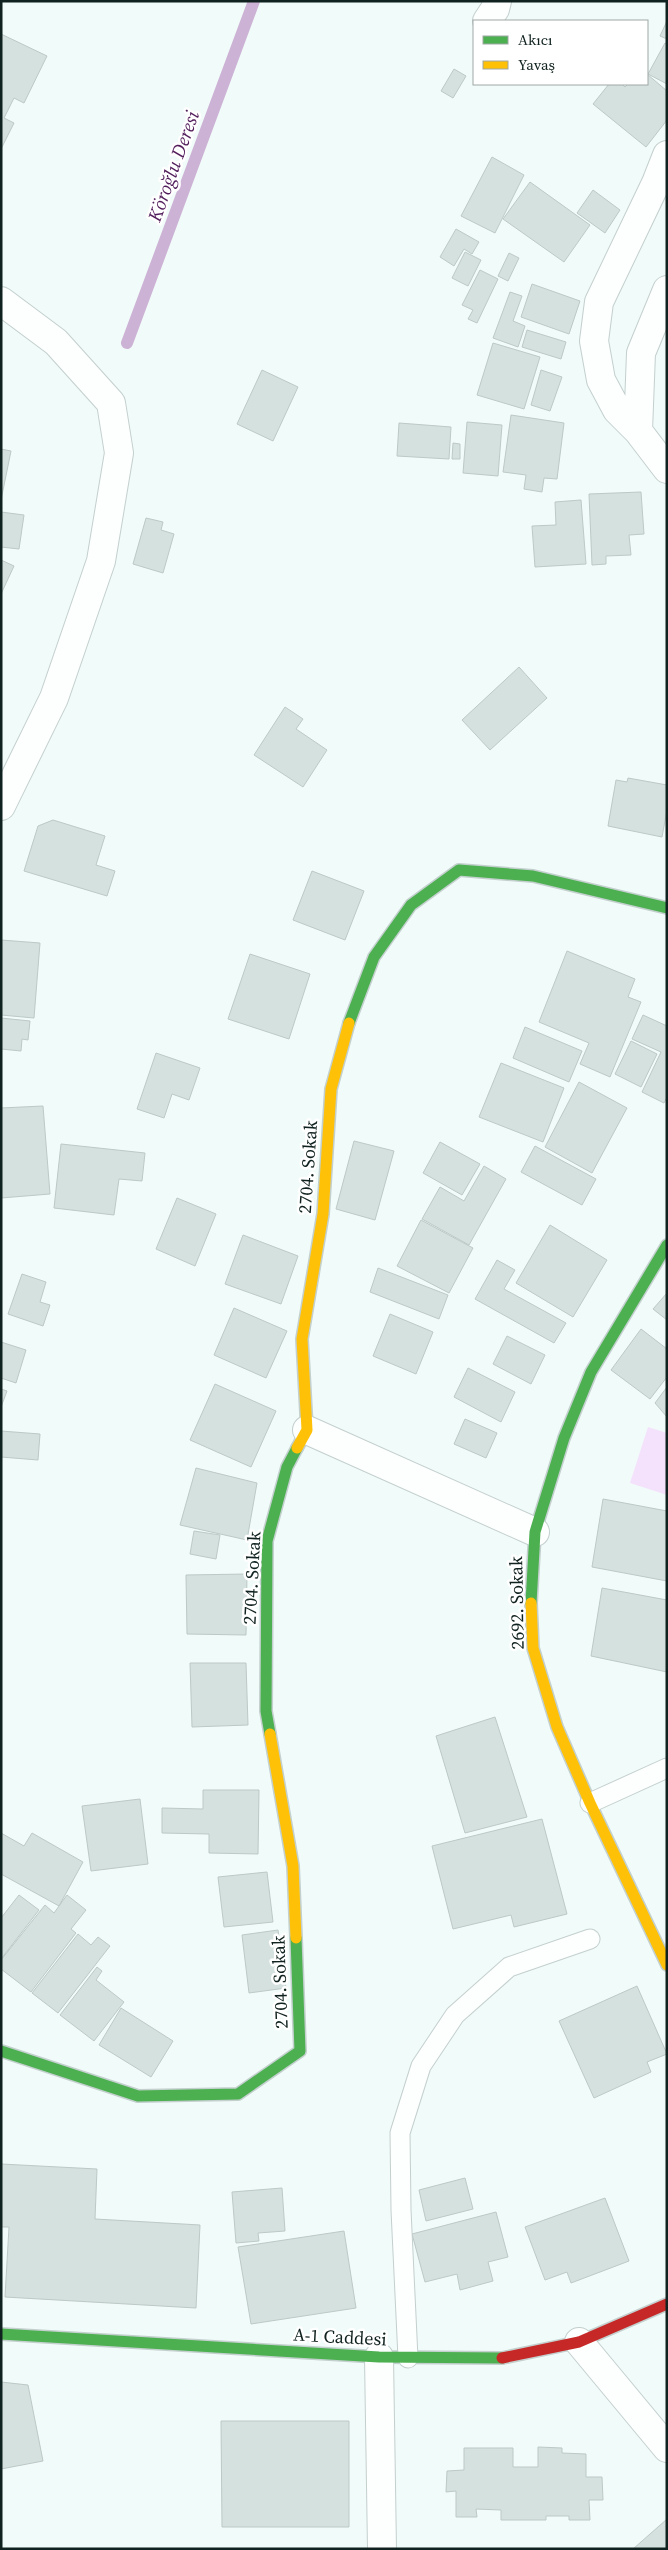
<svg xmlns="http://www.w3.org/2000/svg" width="668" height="2550" viewBox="0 0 668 2550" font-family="'Source Serif 4',serif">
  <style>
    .green { fill: #f4e2fc }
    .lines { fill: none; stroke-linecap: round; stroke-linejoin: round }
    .stream { stroke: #ccb2d5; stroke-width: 12 }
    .building { fill: #d4e1de; stroke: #bcc9c6 }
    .lane-casing { stroke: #c3d0ce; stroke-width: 21 }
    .street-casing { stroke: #c3d0ce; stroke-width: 30 }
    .fast-casing { stroke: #c3d0ce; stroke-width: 14 }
    .slow-casing { stroke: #c3d0ce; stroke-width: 14 }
    .jam-casing { stroke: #c3d0ce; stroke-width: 14 }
    .lane { stroke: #fdfefe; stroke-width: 19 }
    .street { stroke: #fdfefe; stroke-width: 28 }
    .fast { stroke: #4caf50; stroke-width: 11 }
    .slow { stroke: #ffc107; stroke-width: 11 }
    .jam { stroke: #c62828; stroke-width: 11 }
    .labels { text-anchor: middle; stroke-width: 5; stroke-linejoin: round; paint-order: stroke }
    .street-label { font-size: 18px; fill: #10221f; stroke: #fff }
    .water-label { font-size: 19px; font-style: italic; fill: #511d5b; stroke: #fff }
  </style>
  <rect width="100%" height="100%" fill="#f1fbf9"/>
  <!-- green -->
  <path class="green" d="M 648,1427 L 667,1433 L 667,1495 L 630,1483 Z"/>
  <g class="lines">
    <!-- stream -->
    <path class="stream" d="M 127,343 L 254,1"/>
  </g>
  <!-- building -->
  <path class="building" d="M 667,21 L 667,39 L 660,36 Z
    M 1,34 L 47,56 L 24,103 L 14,98 L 4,118 L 14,123 L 1,149 Z
    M 665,43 L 667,44 L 667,84 L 648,74 Z
    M 454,69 L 466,76 L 453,98 L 441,91 Z
    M 647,74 L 667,91 L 667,120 L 646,147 L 593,104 L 609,84 L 622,84 L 625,87 L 628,84 L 647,84 Z
    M 492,157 L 524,175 L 495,233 L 461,216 Z
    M 530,182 L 590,225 L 564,262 L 503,219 Z
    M 593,190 L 620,210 L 605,233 L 577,213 Z
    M 456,229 L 479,242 L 472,254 L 464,249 L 454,266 L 440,257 Z
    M 465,252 L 481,260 L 468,286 L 452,278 Z
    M 509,253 L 519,258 L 508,281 L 498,276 Z
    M 480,270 L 498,279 L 477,323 L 468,319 L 473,310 L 462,305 Z
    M 532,284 L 580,301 L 569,334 L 521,317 Z
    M 510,292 L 522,296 L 513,321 L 525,326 L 518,347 L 493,338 Z
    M 527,330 L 566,342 L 561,359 L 522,347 Z
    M 493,343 L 540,357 L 524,409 L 477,395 Z
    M 262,370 L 298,387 L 273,441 L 237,424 Z
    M 541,370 L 562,377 L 550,411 L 531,405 Z
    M 511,415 L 564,423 L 557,479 L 544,478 L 542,492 L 524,489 L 526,475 L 503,472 Z
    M 467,422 L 502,425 L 498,476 L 463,473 Z
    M 399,423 L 451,427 L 449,459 L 397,456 Z
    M 453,443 L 460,444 L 460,459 L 452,459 Z
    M 1,449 L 11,451 L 1,500 Z
    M 641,492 L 644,534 L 629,535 L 631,555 L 606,556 L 606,564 L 592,565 L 589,494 Z
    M 581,500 L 586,564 L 535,567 L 532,526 L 556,525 L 555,502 Z
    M 1,512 L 24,515 L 19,549 L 1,547 Z
    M 146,518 L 163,522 L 161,530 L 174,534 L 163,573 L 133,564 Z
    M 1,560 L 14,566 L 1,594 Z
    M 519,667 L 547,698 L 490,750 L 462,720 Z
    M 285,707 L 303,719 L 296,729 L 327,750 L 303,787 L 254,755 Z
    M 628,778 L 667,785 L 667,810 L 662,837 L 608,826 L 616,780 L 627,782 Z
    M 53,820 L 105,836 L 96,865 L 115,871 L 107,896 L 24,871 L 38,826 Z
    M 312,871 L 364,891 L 345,940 L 293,920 Z
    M 1,940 L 40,943 L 34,1018 L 1,1015 Z
    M 567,951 L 635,979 L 628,997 L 641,1002 L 610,1077 L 580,1064 L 589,1043 L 539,1022 Z
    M 250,954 L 310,974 L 289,1039 L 228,1019 Z
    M 643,1015 L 667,1026 L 667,1097 L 664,1103 L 642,1092 L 661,1052 L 632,1039 Z
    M 1,1018 L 30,1021 L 28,1040 L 22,1039 L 21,1051 L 1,1049 Z
    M 525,1027 L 582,1051 L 569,1082 L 513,1058 Z
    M 631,1041 L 657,1054 L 641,1087 L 615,1074 Z
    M 156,1053 L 200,1068 L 189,1100 L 172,1094 L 164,1118 L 137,1109 Z
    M 501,1063 L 564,1088 L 543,1142 L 479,1117 Z
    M 579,1082 L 627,1108 L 592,1173 L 545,1147 Z
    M 43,1106 L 50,1194 L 1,1198 L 1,1108 Z
    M 354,1141 L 394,1151 L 375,1220 L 336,1209 Z
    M 440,1142 L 480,1164 L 462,1195 L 423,1173 Z
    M 61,1144 L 145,1153 L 142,1181 L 119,1179 L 114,1215 L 54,1208 Z
    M 535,1146 L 596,1179 L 582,1205 L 521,1172 Z
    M 484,1166 L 506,1179 L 469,1245 L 422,1219 L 440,1187 L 464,1201 Z
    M 177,1198 L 216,1214 L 195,1266 L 156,1249 Z
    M 421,1220 L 473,1248 L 449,1293 L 397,1266 Z
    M 550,1225 L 607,1260 L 573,1317 L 516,1283 Z
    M 243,1235 L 298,1256 L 281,1304 L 225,1284 Z
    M 497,1260 L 515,1270 L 504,1289 L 566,1323 L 554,1343 L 475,1299 Z
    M 378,1268 L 448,1295 L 439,1319 L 370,1292 Z
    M 22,1274 L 46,1282 L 40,1302 L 50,1305 L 43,1326 L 8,1314 Z
    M 667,1293 L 667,1320 L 653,1309 Z
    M 234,1308 L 287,1331 L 266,1378 L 214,1355 Z
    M 390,1314 L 433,1332 L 416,1374 L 373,1356 Z
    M 641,1329 L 667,1349 L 667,1377 L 650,1399 L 611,1370 Z
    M 507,1336 L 545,1355 L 531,1384 L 493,1364 Z
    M 1,1342 L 26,1350 L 16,1383 L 1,1378 Z
    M 468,1368 L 515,1392 L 501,1422 L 454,1397 Z
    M 215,1384 L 276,1411 L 251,1467 L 190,1440 Z
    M 667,1387 L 667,1417 L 655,1403 Z
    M 1,1389 L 7,1391 L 1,1407 Z
    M 465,1419 L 497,1433 L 486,1458 L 454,1444 Z
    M 1,1431 L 40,1434 L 38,1460 L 1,1457 Z
    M 196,1468 L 257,1483 L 247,1540 L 180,1525 Z
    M 603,1499 L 667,1511 L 667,1581 L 592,1567 Z
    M 194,1531 L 220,1535 L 216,1559 L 190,1554 Z
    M 247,1574 L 246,1635 L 187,1634 L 186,1575 Z
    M 602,1588 L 667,1600 L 667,1672 L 591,1656 Z
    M 190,1663 L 246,1663 L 248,1725 L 192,1727 Z
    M 495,1717 L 527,1817 L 465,1833 L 436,1736 Z
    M 203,1790 L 259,1790 L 258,1854 L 209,1853 L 209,1834 L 162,1833 L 162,1808 L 203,1809 Z
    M 140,1799 L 148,1864 L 91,1871 L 82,1806 Z
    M 542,1819 L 567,1914 L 514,1927 L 511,1915 L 453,1929 L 432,1846 Z
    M 1,1833 L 24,1846 L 32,1833 L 83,1862 L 59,1906 L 1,1874 Z
    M 267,1872 L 273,1922 L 224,1927 L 218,1877 Z
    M 19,1895 L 39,1910 L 1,1959 L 1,1918 Z
    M 67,1895 L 86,1910 L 71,1929 L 76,1933 L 31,1992 L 1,1969 L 1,1960 L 45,1905 L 54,1913 Z
    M 278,1930 L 286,1988 L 249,1993 L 242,1935 Z
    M 78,1934 L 91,1945 L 98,1937 L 110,1946 L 58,2013 L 32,1993 Z
    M 97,1967 L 102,1971 L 96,1980 L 124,2002 L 94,2041 L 60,2015 Z
    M 637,1986 L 667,2054 L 647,2062 L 651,2072 L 594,2098 L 559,2021 Z
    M 121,2008 L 173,2041 L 151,2077 L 99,2045 Z
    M 1,2164 L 97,2169 L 95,2219 L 200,2225 L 196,2308 L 5,2297 L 9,2227 L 1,2227 Z
    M 465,2178 L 473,2209 L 426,2221 L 419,2190 Z
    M 282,2188 L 285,2231 L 258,2233 L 259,2241 L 236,2243 L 232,2192 Z
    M 605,2198 L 629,2261 L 571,2283 L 567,2272 L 545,2280 L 525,2227 Z
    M 496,2212 L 508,2257 L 488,2262 L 493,2281 L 460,2290 L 457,2274 L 425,2282 L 412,2234 Z
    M 344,2231 L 356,2308 L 251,2324 L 238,2247 Z
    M 1,2382 L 28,2385 L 43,2461 L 1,2469 Z
    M 221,2421 L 349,2421 L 349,2527 L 222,2527 Z
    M 538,2447 L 562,2448 L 562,2453 L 586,2454 L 586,2477 L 602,2477 L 603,2500 L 589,2500 L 590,2520 L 569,2520 L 569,2516 L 546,2516 L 546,2520 L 501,2520 L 501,2510 L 476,2509 L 477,2517 L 456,2517 L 456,2491 L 446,2492 L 447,2471 L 464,2470 L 464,2448 L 513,2448 L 513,2467 L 538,2467 Z
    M 667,2519 L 667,2549 L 633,2549 Z"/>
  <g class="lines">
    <defs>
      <path id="lane" d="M 590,1803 L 667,1768
        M 408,2358 L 401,2210 L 400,2133 L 421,2066 L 455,2015 L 509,1967 L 590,1939"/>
      <path id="street" d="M 487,21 L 495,9 L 497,1
        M 667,290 L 641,353 L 638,431 L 667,469
        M 1,301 L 56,342 L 111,403 L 119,453 L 101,561 L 54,698 L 1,806
        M 638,431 L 617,410 L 601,380 L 594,341 L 599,302 L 656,183 L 667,155
        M 307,1430 L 535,1532
        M 579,2342 L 667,2448
        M 379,2357 L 382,2549"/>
      <path id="fast" d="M 349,1023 L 374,957 L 411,905 L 459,870 L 533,876 L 667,908
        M 531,1603 L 535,1532 L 564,1438 L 591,1372 L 667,1245
        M 270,1734 L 266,1711 L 267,1541 L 287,1467 L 297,1448
        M 1,2051 L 138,2096 L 238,2094 L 300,2051 L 296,1938
        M 1,2334 L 379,2357 L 502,2358"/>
      <path id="slow" d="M 297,1448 L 307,1430 L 302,1339 L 323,1214 L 331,1089 L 349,1023
        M 531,1603 L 533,1648 L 557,1727 L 590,1803 L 667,1965
        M 270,1734 L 293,1866 L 296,1938"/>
      <path id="jam" d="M 502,2358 L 579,2342 L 667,2304"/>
    </defs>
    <!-- lane casing -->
    <use href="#lane" class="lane-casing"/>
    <!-- street casing -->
    <use href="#street" class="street-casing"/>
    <!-- fast casing -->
    <use href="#fast" class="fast-casing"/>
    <!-- slow casing -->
    <use href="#slow" class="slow-casing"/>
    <!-- jam casing -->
    <use href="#jam" class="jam-casing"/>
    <!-- lane -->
    <use href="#lane" class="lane"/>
    <!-- street -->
    <use href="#street" class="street"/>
    <!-- fast -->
    <use href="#fast" class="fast"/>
    <!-- slow -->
    <use href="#slow" class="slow"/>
    <!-- jam -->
    <use href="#jam" class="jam"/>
  </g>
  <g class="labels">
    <!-- street labels -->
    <g class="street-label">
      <text transform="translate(308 1167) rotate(-86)" y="6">2704. Sokak</text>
      <text transform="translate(252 1578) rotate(-87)" y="6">2704. Sokak</text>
      <text transform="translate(517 1603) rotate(-91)" y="6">2692. Sokak</text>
      <text transform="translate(280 1982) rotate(-92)" y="6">2704. Sokak</text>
      <text transform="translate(340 2337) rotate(3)" y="6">A-1 Caddesi</text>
    </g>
    <!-- water labels -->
    <g class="water-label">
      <text transform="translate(173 166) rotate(-70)" y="7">Köroğlu Deresi</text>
    </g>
  </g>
  <!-- border -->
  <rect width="668" height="2550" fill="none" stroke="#10221f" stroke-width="5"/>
  <!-- legend -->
  <rect x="473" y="20" width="175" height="65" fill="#ffffff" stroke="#9fa7a5"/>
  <rect x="483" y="36" width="25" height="8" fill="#4caf50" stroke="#9fa7a5"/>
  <text x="518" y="45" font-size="15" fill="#10221f">Akıcı</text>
  <rect x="483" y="61" width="25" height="8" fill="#ffc107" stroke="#9fa7a5"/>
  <text x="518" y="70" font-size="15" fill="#10221f">Yavaş</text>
</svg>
